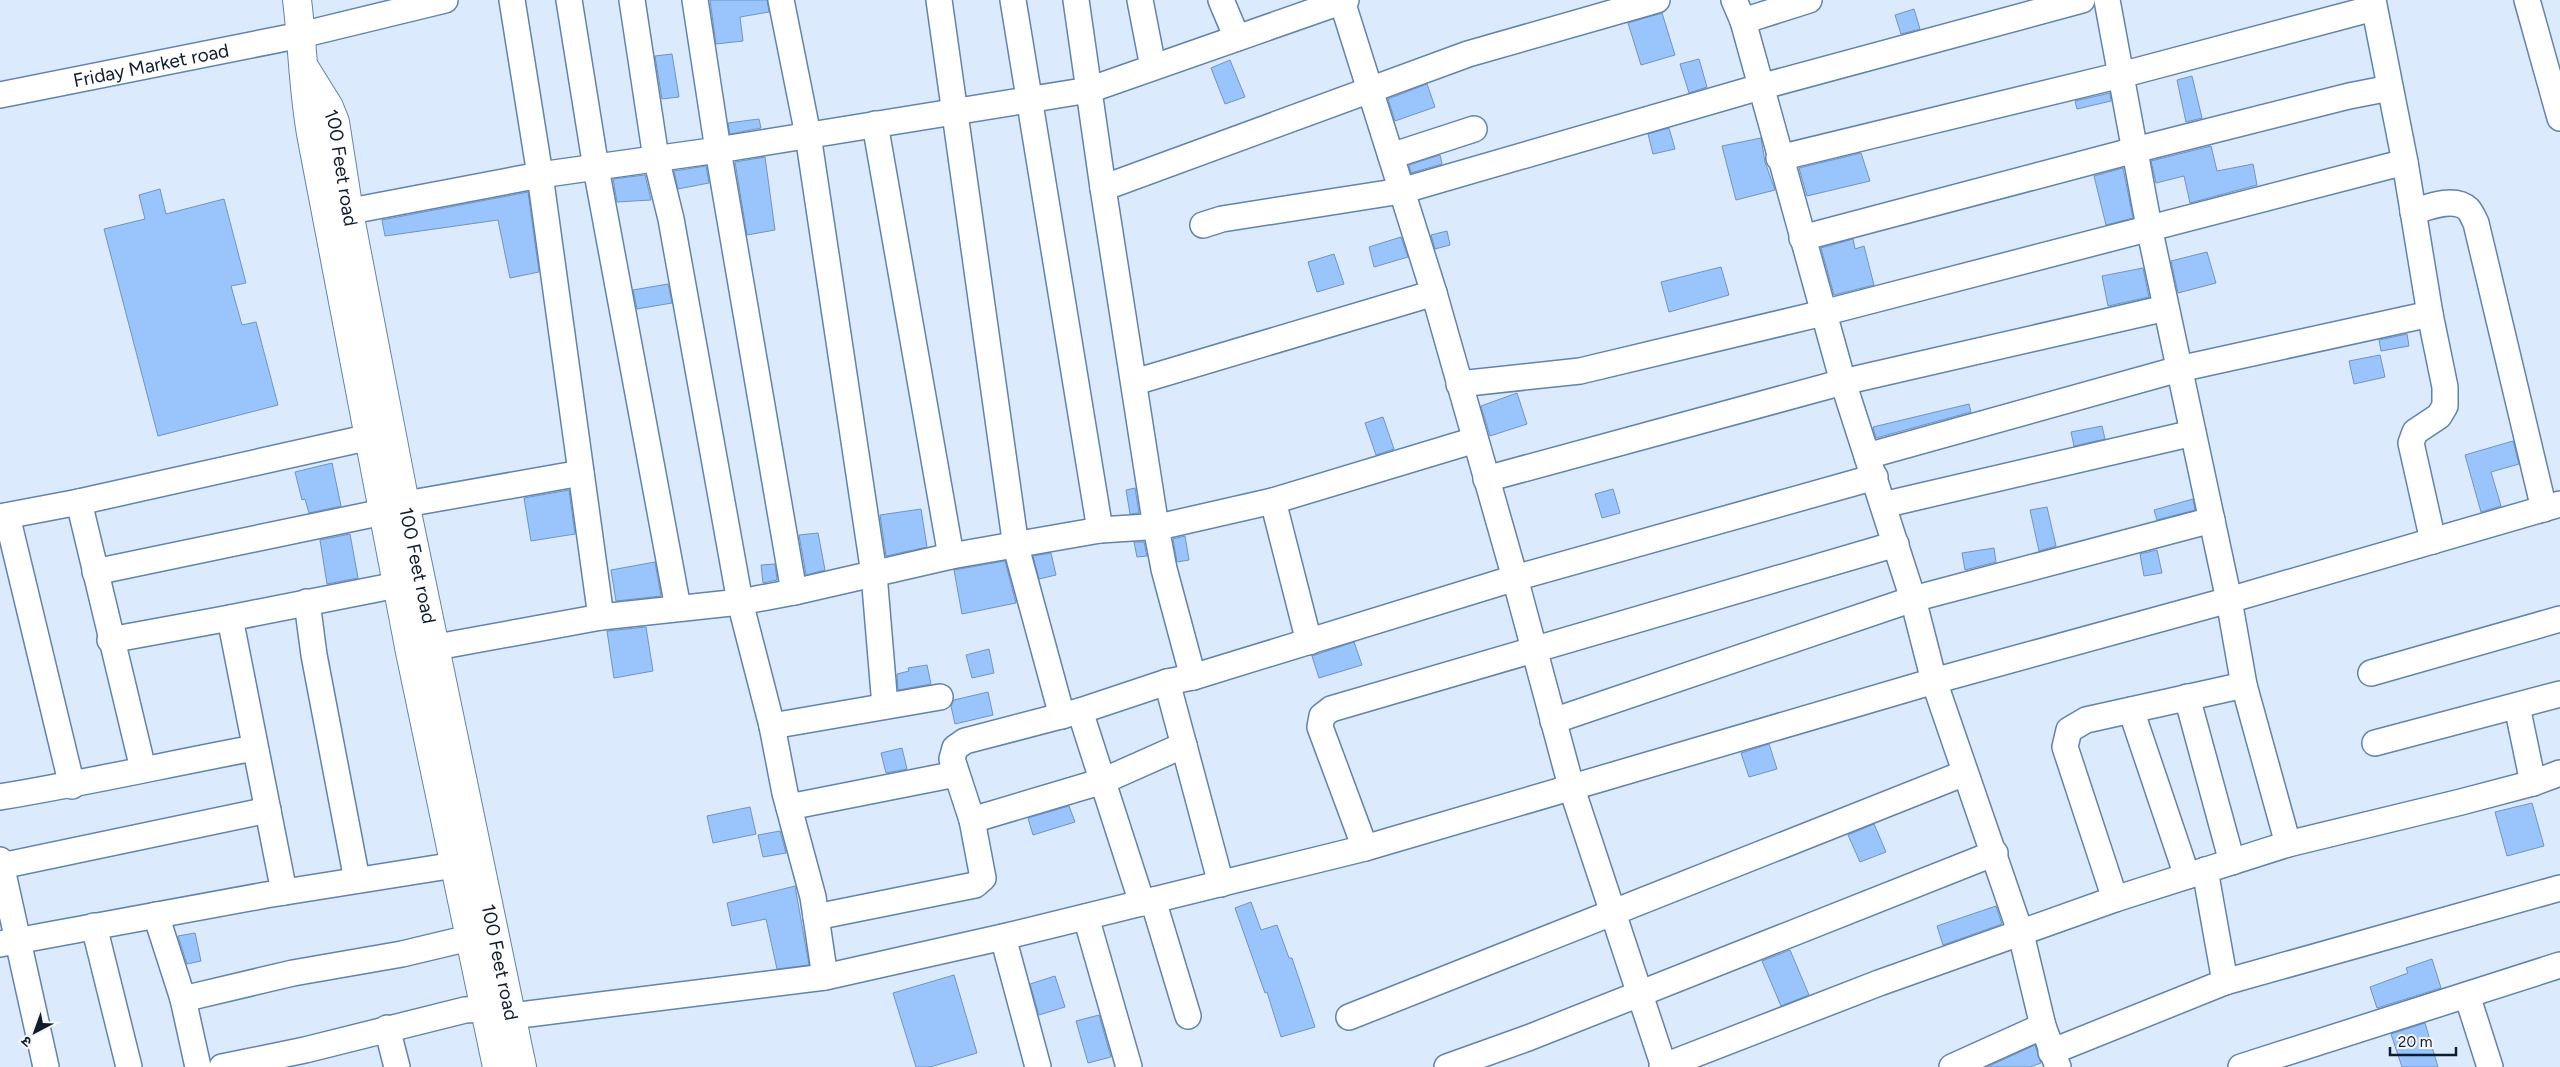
<svg xmlns="http://www.w3.org/2000/svg" width="2560" height="1067" viewBox="0 0 2560 1067" font-family="Figtree,'Noto Sans Devanagari',sans-serif">
  <style>
    .building { fill: #9ac5fc; stroke: #7193c0 }
    .lines { fill: none; stroke-linecap: round; stroke-linejoin: round }
    .minor-casing { stroke: #6183af; stroke-width: 28 }
    .tertiary-casing { stroke: #6183af; stroke-width: 30 }
    .minor { stroke: #fff; stroke-width: 25 }
    .tertiary { stroke: #fff; stroke-width: 28 }
    .labels { text-anchor: middle; stroke-width: 4.5; stroke-linejoin: round; paint-order: stroke }
    .street-label { font-size: 19px; fill: #0e1c2d; stroke: #f5f5f5 }
  </style>
  <rect width="100%" height="100%" fill="#dbeafd"/>
  <!-- building -->
  <path class="building" d="M 710,0 L 767,0 L 769,12 L 740,17 L 743,41 L 716,44 Z
    M 1914,9 L 1920,29 L 1901,34 L 1895,15 Z
    M 1662,13 L 1675,55 L 1641,65 L 1628,23 Z
    M 672,54 L 679,97 L 662,99 L 655,56 Z
    M 1699,59 L 1707,87 L 1689,93 L 1680,64 Z
    M 1230,60 L 1245,97 L 1225,104 L 1211,68 Z
    M 2192,76 L 2202,118 L 2186,122 L 2177,80 Z
    M 1427,84 L 1435,107 L 1395,121 L 1388,99 Z
    M 2110,93 L 2111,101 L 2077,109 L 2075,101 Z
    M 759,119 L 761,128 L 730,134 L 728,123 Z
    M 1669,128 L 1675,149 L 1653,154 L 1648,134 Z
    M 1761,138 L 1765,162 L 1775,190 L 1736,200 L 1722,146 Z
    M 2211,146 L 2217,171 L 2253,164 L 2257,185 L 2190,203 L 2184,176 L 2156,183 L 2151,161 Z
    M 1861,153 L 1870,181 L 1807,196 L 1799,168 Z
    M 1440,155 L 1442,164 L 1411,173 L 1409,165 Z
    M 765,157 L 775,230 L 747,235 L 735,162 Z
    M 706,166 L 709,183 L 678,189 L 674,171 Z
    M 2123,168 L 2133,218 L 2106,225 L 2094,176 Z
    M 645,175 L 651,200 L 617,202 L 613,179 Z
    M 160,189 L 166,214 L 224,199 L 246,283 L 231,286 L 242,325 L 256,322 L 278,405 L 158,436 L 104,229 L 145,219 L 139,195 Z
    M 528,192 L 539,272 L 510,278 L 498,220 L 385,236 L 382,220 Z
    M 1447,231 L 1450,245 L 1435,249 L 1431,235 Z
    M 1401,237 L 1408,257 L 1374,267 L 1369,247 Z
    M 1853,239 L 1855,249 L 1864,246 L 1874,285 L 1834,295 L 1821,248 Z
    M 2207,252 L 2216,283 L 2178,293 L 2171,261 Z
    M 1334,254 L 1344,284 L 1317,292 L 1308,262 Z
    M 1721,267 L 1729,295 L 1669,312 L 1661,282 Z
    M 2143,268 L 2149,297 L 2108,306 L 2102,276 Z
    M 668,284 L 672,303 L 637,309 L 633,290 Z
    M 2407,334 L 2409,346 L 2381,351 L 2379,340 Z
    M 2380,355 L 2385,377 L 2354,384 L 2349,361 Z
    M 1517,393 L 1527,424 L 1490,436 L 1481,406 Z
    M 1969,404 L 1971,412 L 1876,438 L 1873,427 Z
    M 1383,417 L 1394,449 L 1376,455 L 1365,423 Z
    M 2102,426 L 2105,439 L 2074,446 L 2071,432 Z
    M 2513,441 L 2519,464 L 2491,472 L 2501,506 L 2481,512 L 2465,455 Z
    M 332,463 L 341,506 L 309,513 L 305,499 L 302,500 L 295,472 Z
    M 1135,488 L 1139,513 L 1130,514 L 1126,490 Z
    M 1613,489 L 1620,513 L 1602,518 L 1595,494 Z
    M 569,490 L 575,534 L 531,541 L 524,498 Z
    M 2193,499 L 2195,510 L 2157,520 L 2154,510 Z
    M 2047,507 L 2056,546 L 2039,551 L 2030,510 Z
    M 921,509 L 927,547 L 886,556 L 880,515 Z
    M 818,533 L 825,570 L 806,575 L 799,535 Z
    M 350,534 L 358,578 L 327,584 L 320,540 Z
    M 1185,536 L 1189,560 L 1177,562 L 1173,539 Z
    M 1134,542 L 1144,542 L 1147,556 L 1137,557 Z
    M 1994,548 L 1996,562 L 1965,570 L 1962,553 Z
    M 2157,550 L 2162,573 L 2144,576 L 2140,554 Z
    M 1051,553 L 1056,575 L 1039,579 L 1033,556 Z
    M 1005,561 L 1016,603 L 962,614 L 954,570 Z
    M 655,562 L 661,596 L 616,601 L 611,570 Z
    M 775,564 L 777,580 L 763,583 L 761,565 Z
    M 646,627 L 653,671 L 614,678 L 607,631 Z
    M 1354,642 L 1362,665 L 1319,678 L 1312,656 Z
    M 989,649 L 994,673 L 972,678 L 966,655 Z
    M 927,665 L 931,684 L 898,690 L 897,674 L 909,671 L 908,668 Z
    M 988,692 L 993,715 L 955,724 L 951,706 L 954,700 Z
    M 1769,744 L 1777,769 L 1749,777 L 1741,753 Z
    M 902,748 L 907,769 L 886,773 L 881,753 Z
    M 2532,803 L 2544,846 L 2507,856 L 2495,812 Z
    M 1069,806 L 1075,822 L 1033,835 L 1028,818 Z
    M 750,807 L 756,834 L 713,843 L 707,816 Z
    M 1874,824 L 1886,852 L 1860,862 L 1848,835 Z
    M 780,831 L 786,853 L 763,857 L 758,835 Z
    M 795,886 L 809,965 L 777,969 L 766,919 L 732,926 L 727,903 Z
    M 1251,902 L 1261,930 L 1277,925 L 1289,958 L 1292,958 L 1315,1027 L 1281,1037 L 1267,992 L 1265,993 L 1235,908 Z
    M 1996,906 L 2002,924 L 1943,945 L 1937,926 Z
    M 195,933 L 201,961 L 187,964 L 178,936 Z
    M 1790,950 L 1809,995 L 1781,1006 L 1762,961 Z
    M 2432,959 L 2441,988 L 2377,1008 L 2370,987 L 2408,973 L 2406,968 Z
    M 954,975 L 977,1053 L 930,1067 L 916,1067 L 893,993 Z
    M 1055,976 L 1065,1007 L 1039,1015 L 1030,984 Z
    M 1099,1015 L 1111,1057 L 1088,1063 L 1076,1021 Z
    M 2425,1023 L 2438,1067 L 2402,1067 L 2391,1034 Z
    M 2035,1045 L 2041,1063 L 2030,1067 L 1987,1067 Z"/>
  <g class="lines">
    <defs>
      <g id="minor">
        <path d="M 512,0 L 540,175 L 601,617"/>
        <path d="M 569,0 L 596,168 L 678,608"/>
        <path d="M 632,0 L 656,158 L 671,219 L 740,602 L 772,726 L 785,793 L 813,897 L 825,977"/>
        <path d="M 695,0 L 718,150 L 794,592"/>
        <path d="M 781,0 L 808,135 L 874,574 L 885,706"/>
        <path d="M 939,0 L 1016,547 L 1062,716"/>
        <path d="M 1013,0 L 1100,530"/>
        <path d="M 1076,0 L 1103,188 L 1156,527 L 1164,569 L 1193,677 L 1167,682 L 1221,884"/>
        <path d="M 1140,0 L 1153,67"/>
        <path d="M 1221,0 L 1237,38"/>
        <path d="M 1734,0 L 1743,21 L 1843,382 L 1913,599 L 1934,681 L 2021,934 L 2043,1026 L 2058,1067"/>
        <path d="M 2107,0 L 2149,227 L 2229,600 L 2244,685 L 2288,844"/>
        <path d="M 2373,0 L 2405,162 L 2430,314 L 2445,387 L 2445,406 L 2439,416 L 2415,432 L 2411,443 L 2433,541"/>
        <path d="M 2527,0 L 2560,118"/>
        <path d="M 1342,1 L 1434,293 L 1515,578 L 1571,786 L 1664,1067"/>
        <path d="M 1743,21 L 1809,0"/>
        <path id="s1" d="M 0,95 L 301,35 L 445,0"/>
        <path d="M 875,124 L 951,556"/>
        <path d="M 1391,156 L 1474,129"/>
        <path d="M 1779,158 L 2121,75 L 2374,8"/>
        <path d="M 1103,188 L 1468,54 L 1657,0"/>
        <path d="M 2413,212 C 2428,207 2454,196 2468,209 C 2471,212 2474,219 2476,223 L 2544,509"/>
        <path d="M 330,215 L 540,175 L 718,150 L 1089,90 L 1346,0"/>
        <path d="M 1203,225 L 1222,219 L 1401,191 L 1760,87 L 2082,0"/>
        <path d="M 1802,238 L 2135,150 L 2349,96 L 2390,88"/>
        <path d="M 1135,382 L 1434,293"/>
        <path d="M 1459,384 L 1580,371 L 1823,313 L 2405,162"/>
        <path d="M 1867,456 L 2179,369 L 2430,314"/>
        <path d="M 1486,479 L 1843,382 L 2166,308"/>
        <path d="M 1273,501 L 1309,642"/>
        <path d="M 79,502 L 143,769"/>
        <path d="M 406,504 L 581,473"/>
        <path d="M 1883,505 L 2193,433"/>
        <path d="M 7,516 L 72,786"/>
        <path d="M 0,517 L 79,502 L 388,433"/>
        <path d="M 95,572 L 383,512"/>
        <path d="M 307,602 L 314,655 L 357,880"/>
        <path d="M 110,640 L 230,618"/>
        <path d="M 415,651 L 601,617 L 740,602 L 794,592 L 951,556 L 1100,530 L 1163,526 L 1273,501 L 1475,440"/>
        <path d="M 2371,673 L 2560,619"/>
        <path d="M 1193,677 L 1515,578 L 1875,477"/>
        <path d="M 2187,697 L 2232,862"/>
        <path d="M 2517,706 L 2533,783"/>
        <path d="M 2131,710 L 2187,876"/>
        <path d="M 1080,711 L 1142,903"/>
        <path d="M 1553,721 L 1913,599 L 2212,520"/>
        <path d="M 772,726 L 940,697"/>
        <path d="M 2375,743 L 2560,694"/>
        <path d="M 0,797 C 85,783 169,764 254,748"/>
        <path d="M 789,807 L 956,774"/>
        <path d="M 972,820 L 1103,781 L 1184,745"/>
        <path d="M 1365,848 L 1320,727 L 1322,716 L 1331,709 L 1896,544"/>
        <path d="M 0,860 L 46,1067"/>
        <path d="M 1,866 L 268,810"/>
        <path d="M 2205,870 L 2225,982"/>
        <path d="M 284,892 L 230,618 L 397,585"/>
        <path d="M 2115,899 L 2065,747 L 2069,730 L 2086,720 L 2244,685"/>
        <path d="M 1153,900 L 1188,1016"/>
        <path d="M 156,915 L 183,999 L 198,1067"/>
        <path d="M 816,917 L 975,885 L 983,878 L 972,820 L 952,759 L 955,748 L 965,741 L 1080,711 L 1167,682"/>
        <path d="M 1086,917 L 1129,1067"/>
        <path d="M 94,926 L 129,1067"/>
        <path d="M 1003,937 L 1038,1067"/>
        <path d="M 0,944 L 266,895 L 455,865"/>
        <path d="M 2467,995 L 2490,1067"/>
        <path d="M 183,999 L 293,973 L 402,954 L 469,938"/>
        <path d="M 1349,1017 L 1965,773"/>
        <path d="M 387,1028 L 397,1067"/>
        <path d="M 2051,1052 L 2225,982 L 2560,888"/>
        <path d="M 222,1067 L 305,1050 L 465,1010 L 485,1009 L 512,1016 L 825,977 L 1003,937 L 1292,866 L 1365,848 L 1934,681 L 2229,600 L 2560,504"/>
        <path d="M 1447,1067 L 1528,1038 L 1995,853"/>
        <path d="M 1662,1067 L 1879,983 L 2115,899 L 2288,844 L 2461,802 L 2533,783 L 2560,773"/>
        <path d="M 1952,1067 L 2043,1026"/>
        <path d="M 2241,1067 L 2560,965"/>
      </g>
      <g id="tertiary">
        <path d="M 297,0 C 303,46 303,93 312,139 L 410,652 L 497,1067"/>
        <path id="s2" d="M 306,70 L 329,107 L 335,122 L 349,212 L 403,493 L 522,1067"/>
      </g>
    </defs>
    <!-- minor casing -->
    <use href="#minor" class="minor-casing"/>
    <!-- tertiary casing -->
    <use href="#tertiary" class="tertiary-casing"/>
    <!-- minor -->
    <use href="#minor" class="minor"/>
    <!-- tertiary -->
    <use href="#tertiary" class="tertiary"/>
  </g>
  <g class="labels">
    <!-- street labels -->
    <g class="street-label">
      <text dy="7" stroke="none"><textPath href="#s1" startOffset="154">Friday Market road</textPath></text>
      <text dy="7" stroke="none"><textPath href="#s2" startOffset="106">100 Feet road</textPath></text>
      <text dy="7" stroke="none"><textPath href="#s2" startOffset="511">100 Feet road</textPath></text>
      <text dy="7" stroke="none"><textPath href="#s2" startOffset="916">100 Feet road</textPath></text>
    </g>
  </g>
  <!-- north arrow -->
  <g transform="translate(35 1032) rotate(221)" stroke="#f5f5f5" stroke-width="4" paint-order="stroke">
  <path d="M0-4L9 19L0 12L-9 19Z" fill="#0e1c2d"/>
  <text y="-8" font-size="14" font-weight="bold" text-anchor="middle" fill="#0e1c2d">उ</text>
  </g>
  <!-- scale -->
  <path d="M2390 1047v8h66v-8" fill="none" stroke="#0e1c2d" stroke-width="2.5"/>
  <text x="2398" y="1047" font-size="15" fill="#0e1c2d" stroke="#f5f5f5" stroke-width="4" paint-order="stroke">20 m</text>
</svg>
